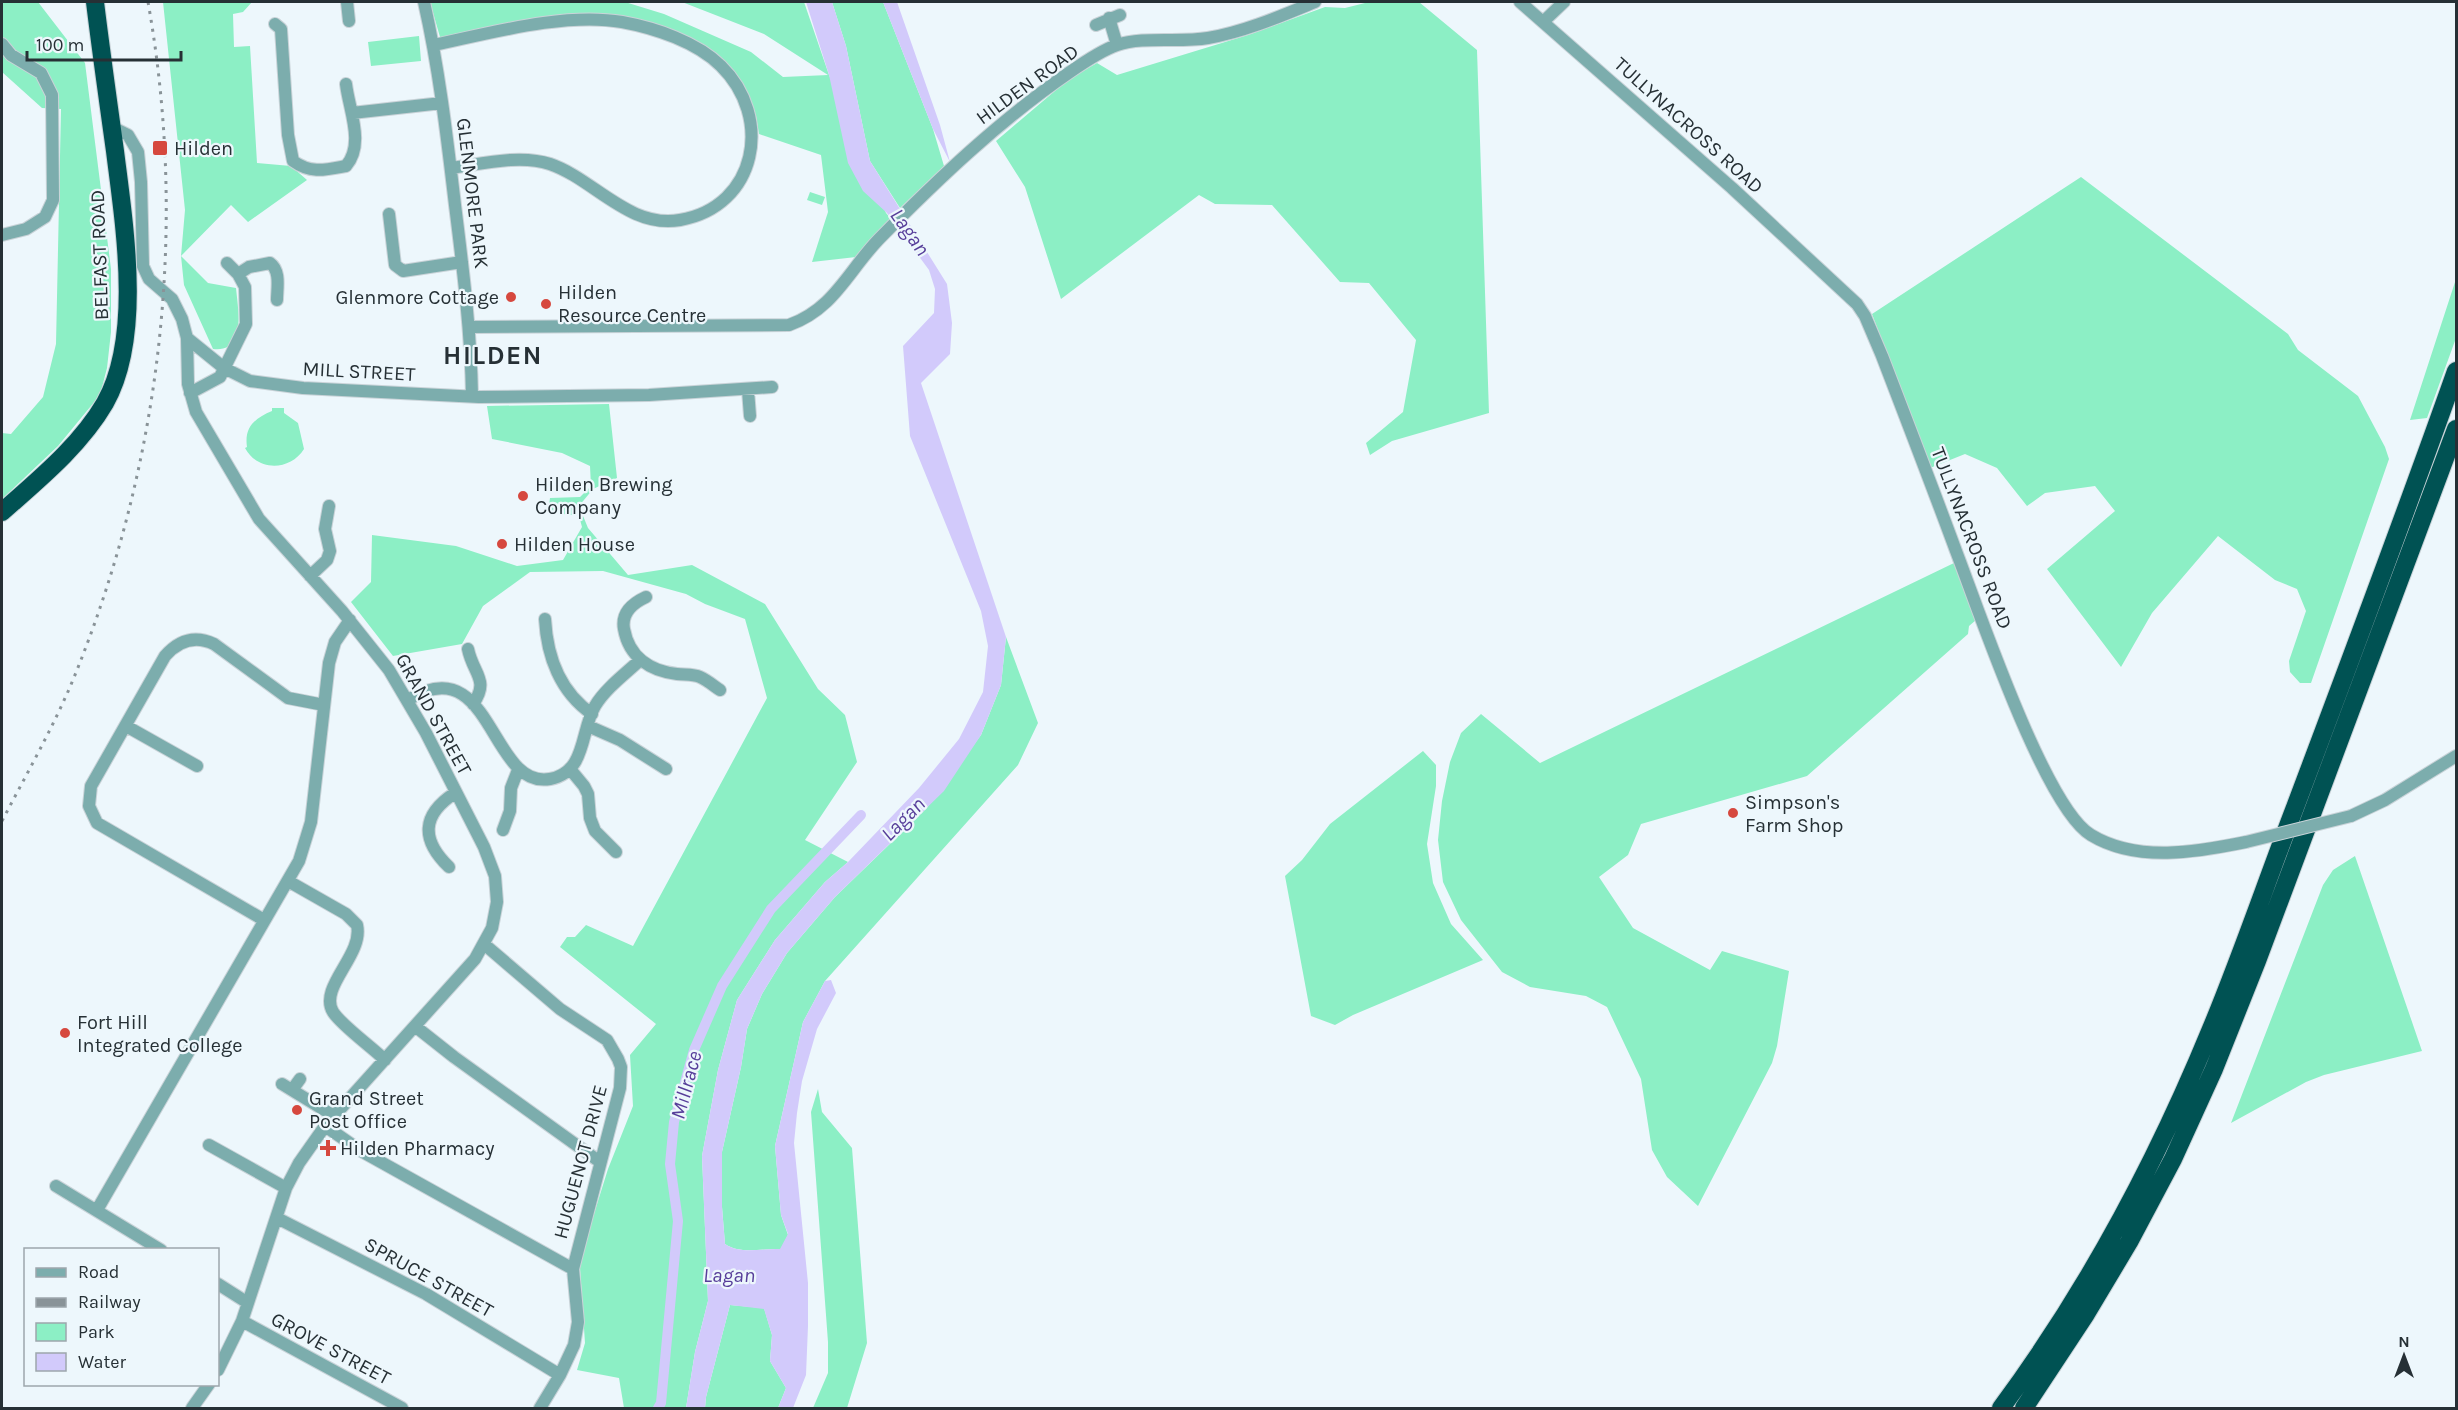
<svg xmlns="http://www.w3.org/2000/svg" width="2458" height="1410" viewBox="0 0 2458 1410" font-family="Karla,sans-serif">
  <style>
    .green { fill: #8cefc5 }
    .water { fill: #d2cafb }
    .lines { fill: none; stroke-linecap: round; stroke-linejoin: round }
    .canal { stroke: #d2cafb; stroke-width: 10 }
    .minor-casing { stroke: #c9d3d8; stroke-width: 14 }
    .highway-casing { stroke: #c9d3d8; stroke-width: 20 }
    .minor { stroke: #7cadad; stroke-width: 12 }
    .highway { stroke: #005253; stroke-width: 18 }
    .rail { stroke: #899398; stroke-width: 3; stroke-dasharray: 3 6; stroke-linecap: butt }
    .minor-bridge-casing { stroke: #c9d3d8; stroke-width: 14; stroke-linecap: butt }
    .minor-bridge { stroke: #7cadad; stroke-width: 12 }
    .poi-dot { fill: #d6483e; stroke: #edf7fc; stroke-width: 2 }
    .labels { text-anchor: middle; stroke-width: 4.5; stroke-linejoin: round; paint-order: stroke }
    .street-label { font-size: 20px; fill: #263035; stroke: #edf7fc }
    .poi-label { font-size: 20px; fill: #263035; stroke: #edf7fc; text-anchor: start }
    .water-label { font-size: 21px; font-style: italic; fill: #573e9a; stroke: #edf7fc }
    .district-label { font-size: 26px; font-weight: bold; letter-spacing: 1.5px; fill: #263035; stroke: #edf7fc }
  </style>
  <rect width="100%" height="100%" fill="#edf7fc"/>
  <!-- green -->
  <path class="green" d="M 2,2 L 38,2 L 85,63 L 111,269 L 111,332 L 107,368 L 100,395 L 58,446 L 2,499 L 2,433 L 11,434 L 43,397 L 56,344 L 61,109 L 42,108 L 2,72 Z
    M 163,2 L 252,2 L 243,12 L 233,14 L 234,47 L 250,46 L 257,163 L 291,166 L 307,180 L 248,222 L 231,205 L 181,256 L 208,283 L 236,288 C 238,310 247,353 213,349 L 184,285 L 181,256 L 185,210 Z
    M 430,2 L 625,2 L 664,14 L 751,52 L 783,77 L 828,75 L 764,34 L 682,2 L 804,2 L 829,75 L 886,213 L 892,220 L 856,257 L 812,262 L 828,212 L 821,155 L 759,134 L 756,116 L 742,87 L 722,62 L 612,16 L 444,39 L 440,37 Z
    M 832,2 L 883,2 L 933,129 L 944,166 L 900,208 L 870,161 L 846,46 Z
    M 1369,2 L 1419,2 L 1477,50 L 1489,413 L 1392,441 L 1370,455 L 1366,443 L 1403,412 L 1416,340 L 1369,283 L 1340,282 L 1272,205 L 1215,204 L 1199,195 L 1061,299 L 1025,187 L 996,141 L 1069,79 L 1097,63 L 1117,75 L 1248,35 L 1325,7 L 1345,8 Z
    M 419,36 L 421,61 L 371,66 L 368,42 Z
    M 2081,177 L 2288,334 L 2298,350 L 2358,396 L 2385,447 L 2389,459 L 2311,683 L 2300,683 L 2290,672 L 2289,661 L 2306,611 L 2297,589 L 2275,580 L 2218,536 L 2152,613 L 2121,667 L 2047,569 L 2115,511 L 2095,486 L 2045,493 L 2027,506 L 1997,468 L 1965,454 L 1930,468 L 1872,314 Z
    M 810,192 L 825,197 L 822,205 L 807,200 Z
    M 2456,279 L 2456,338 L 2427,418 L 2410,420 Z
    M 609,404 L 617,478 L 593,489 L 579,506 L 588,528 L 628,575 L 692,565 L 765,604 L 818,689 L 845,715 L 857,762 L 805,840 L 848,862 L 825,882 L 775,940 L 737,1000 L 718,1070 L 702,1156 L 708,1301 L 695,1352 L 686,1408 L 624,1408 L 619,1378 L 577,1370 L 585,1343 L 580,1268 L 588,1233 L 608,1169 L 633,1106 L 630,1055 L 656,1024 L 560,947 L 567,937 L 575,937 L 586,925 L 633,946 L 767,698 L 745,619 L 705,604 L 686,594 L 603,571 L 530,572 L 483,606 L 462,644 L 393,656 L 351,602 L 371,582 L 372,535 L 456,546 L 517,566 L 563,560 L 582,527 L 579,516 L 548,512 L 550,498 L 580,497 L 591,486 L 590,466 L 562,453 L 492,439 L 487,406 Z
    M 272,408 L 284,408 L 284,413 L 298,423 L 304,449 C 290,471 258,472 245,448 L 247,447 C 244,427 255,418 272,411 Z
    M 1954,563 L 1976,620 L 1969,626 L 1968,634 L 1807,776 L 1641,824 L 1628,855 L 1599,877 L 1633,928 L 1710,970 L 1722,951 L 1789,971 L 1777,1046 L 1772,1063 L 1698,1206 L 1667,1177 L 1652,1150 L 1641,1079 L 1607,1007 L 1586,996 L 1530,987 L 1502,972 L 1461,920 L 1443,882 L 1438,840 L 1442,801 L 1450,762 L 1461,733 L 1481,714 L 1540,763 Z
    M 1006,637 L 1038,723 L 1018,765 L 825,981 L 803,1022 L 775,1146 L 781,1215 L 788,1235 L 781,1249 C 763,1248 741,1255 725,1244 L 722,1207 L 722,1152 L 741,1067 L 747,1029 L 762,994 L 787,953 L 835,897 L 926,809 L 981,735 L 1001,685 Z
    M 1423,751 L 1436,765 L 1436,786 L 1427,844 L 1433,883 L 1451,924 L 1483,960 L 1353,1015 L 1335,1025 L 1311,1016 L 1285,876 L 1302,860 L 1330,824 Z
    M 2355,856 L 2422,1051 L 2324,1075 L 2306,1082 L 2231,1123 L 2323,885 L 2333,870 Z
    M 818,1089 L 822,1112 L 852,1148 L 867,1343 L 847,1408 L 813,1408 L 828,1373 L 828,1342 L 811,1112 Z
    M 730,1305 L 764,1308 L 772,1335 L 770,1361 L 786,1388 L 778,1408 L 705,1408 L 706,1397 Z"/>
  <!-- water -->
  <path class="water" d="M 806,2 L 832,2 L 846,46 L 870,161 L 947,284 L 952,323 L 950,354 L 921,383 L 1006,637 L 1001,685 L 981,735 L 944,791 L 835,897 L 787,953 L 762,994 L 747,1029 L 741,1067 L 722,1152 L 722,1207 L 725,1244 C 741,1255 762,1248 780,1249 L 788,1234 L 781,1215 L 775,1146 L 803,1022 L 825,981 L 831,980 L 836,993 L 817,1029 L 802,1081 L 797,1113 L 794,1143 L 808,1283 L 808,1326 L 806,1375 L 793,1408 L 778,1408 L 786,1388 L 770,1361 L 772,1335 L 764,1309 L 730,1305 L 706,1397 L 705,1408 L 686,1408 L 695,1352 L 708,1301 L 702,1156 L 718,1070 L 737,1000 L 775,940 L 825,882 L 848,862 L 919,788 L 959,739 L 983,692 L 988,646 L 981,611 L 910,436 L 903,346 L 934,313 L 935,289 L 929,270 L 887,213 L 863,191 L 848,163 L 829,75 Z
    M 883,2 L 897,2 L 940,125 L 950,162 L 933,129 Z"/>
  <g class="lines">
    <!-- canal -->
    <path class="canal" d="M 658,1408 L 661,1403 L 678,1221 L 670,1164 L 674,1122 L 694,1050 L 722,986 L 771,909 L 861,815"/>
    <defs>
      <path id="minor" d="M 347,2 L 349,21
        M 424,2 C 439,68 447,137 455,205 C 463,269 471,332 472,396
        M 1520,2 L 1732,188 L 1857,304 L 1865,316 L 1882,356 C 1907,421 1932,486 1956,551 C 1978,608 2045,808 2091,835 C 2137,863 2197,852 2246,842
        M 1109,18 L 1117,45
        M 1544,21 L 1564,2
        M 275,24 L 281,29 L 288,135 L 293,161 C 311,174 325,170 346,166 C 365,144 349,110 346,84
        M 1096,25 L 1120,15
        M 2,44 L 11,55 L 41,73 L 52,95 L 53,200 L 45,217 L 26,229 L 2,235
        M 434,45 C 491,33 565,12 622,22 C 655,28 697,42 721,66 C 773,117 758,206 680,220 C 629,229 594,179 550,164 C 520,154 481,164 451,168
        M 352,113 L 442,103
        M 112,130 L 118,130 L 128,135 L 138,152 L 141,182 L 143,266 L 149,279 L 172,299 L 182,319 L 187,338 L 188,384 L 196,412 L 259,519 L 342,611 L 389,670 L 426,733 L 484,847 L 495,876 L 497,902 L 492,928 L 475,959 L 325,1126 L 299,1163 L 286,1188 L 242,1321 L 218,1370
        M 389,214 L 395,265 L 403,271 L 462,262
        M 238,274 L 249,267 L 270,263 C 281,271 277,288 277,300
        M 470,327 L 789,325 C 834,309 848,271 879,239 C 938,179 1000,120 1070,72 C 1083,63 1102,50 1117,45 C 1144,36 1179,43 1208,38 C 1244,32 1281,16 1315,2
        M 187,338 L 224,368 L 250,381 L 303,388 L 479,397 L 649,395 L 772,387
        M 748,390 L 750,416
        M 190,393 L 220,377 L 246,324 L 245,287 L 238,274 L 227,263
        M 310,576 L 327,560 L 330,551 L 325,529 L 329,506
        M 646,597 C 633,603 621,613 624,629 C 629,657 650,671 677,674 C 685,675 693,674 700,677 C 707,680 714,686 720,690
        M 545,619 C 547,656 560,692 592,714
        M 468,649 C 473,674 490,680 473,704
        M 408,700 C 492,647 490,790 550,779 C 587,772 580,731 595,706 C 605,689 625,674 639,661
        M 126,726 L 197,766
        M 588,726 L 620,740 L 666,769
        M 570,769 L 584,786 L 588,794 L 590,818 L 595,831 L 616,852
        M 2351,816 L 2385,800 L 2456,756
        M 503,830 L 510,811 L 511,788 L 518,770
        M 449,867 C 421,840 421,815 455,793
        M 288,881 L 346,914 L 357,925 C 364,955 318,987 333,1012 C 342,1026 372,1047 385,1060
        M 264,920 L 97,823 L 89,806 L 91,786 L 165,656 C 179,640 195,635 214,644 L 288,698 L 324,705
        M 484,944 L 560,1009 L 607,1040 L 618,1059 L 621,1067 L 620,1088 L 573,1269 L 578,1322 L 574,1345 L 560,1375 L 540,1408
        M 416,1027 L 454,1057 L 600,1162
        M 282,1084 L 334,1116
        M 292,1090 L 300,1079
        M 325,1126 L 361,1151 L 573,1269
        M 209,1145 L 286,1188
        M 56,1186 L 161,1250
        M 97,1210 L 299,861 L 311,822 L 329,663 L 335,642 L 350,620
        M 277,1218 L 426,1294 L 560,1375
        M 218,1284 L 248,1303
        M 242,1321 L 402,1408
        M 192,1408 L 209,1384"/>
      <path id="highway" d="M 2,512 C 38,480 80,446 105,403 C 143,336 124,224 115,151 C 108,101 101,51 95,2
        M 2001,1408 C 2087,1292 2156,1163 2211,1029 C 2241,957 2266,883 2294,810 C 2349,664 2404,518 2456,371
        M 2024,1408 L 2086,1314 L 2129,1242 L 2173,1159 L 2214,1069 L 2257,961 L 2456,429"/>
    </defs>
    <!-- minor casing -->
    <use href="#minor" class="minor-casing"/>
    <!-- highway casing -->
    <use href="#highway" class="highway-casing"/>
    <!-- minor -->
    <use href="#minor" class="minor"/>
    <!-- highway -->
    <use href="#highway" class="highway"/>
    <!-- rail -->
    <path class="rail" d="M 2,821 C 25,777 50,733 70,687 C 160,472 189,232 148,2"/>
    <defs>
      <path id="minor-bridge" d="M 2246,842 L 2351,816"/>
    </defs>
    <!-- minor-bridge casing -->
    <use href="#minor-bridge" class="minor-bridge-casing"/>
    <!-- minor-bridge -->
    <use href="#minor-bridge" class="minor-bridge"/>
  </g>
  <!-- markers -->
  <g class="poi-dot">
    <rect x="152" y="140" width="16" height="16" rx="3"/>
    <circle cx="511" cy="297" r="6"/>
    <circle cx="546" cy="304" r="6"/>
    <circle cx="523" cy="496" r="6"/>
    <circle cx="502" cy="544" r="6"/>
    <circle cx="1733" cy="813" r="6"/>
    <circle cx="65" cy="1033" r="6"/>
    <circle cx="297" cy="1110" r="6"/>
    <path d="M325 1139h6v6h6v6h-6v6h-6v-6h-6v-6h6z"/>
  </g>
  <g class="labels">
    <!-- street labels -->
    <g class="street-label">
      <text transform="translate(1027 84) rotate(-36)" y="7">HILDEN ROAD</text>
      <text transform="translate(1689 125) rotate(42)" y="7">TULLYNACROSS ROAD</text>
      <text transform="translate(473 193) rotate(83)" y="7">GLENMORE PARK</text>
      <text transform="translate(99 255) rotate(-92)" y="7">BELFAST ROAD</text>
      <text transform="translate(359 371) rotate(3)" y="7">MILL STREET</text>
      <text transform="translate(1972 538) rotate(69)" y="7">TULLYNACROSS ROAD</text>
      <text transform="translate(434 714) rotate(61)" y="7">GRAND STREET</text>
      <text transform="translate(580 1162) rotate(-75)" y="7">HUGUENOT DRIVE</text>
      <text transform="translate(429 1277) rotate(29)" y="7">SPRUCE STREET</text>
      <text transform="translate(331 1348) rotate(28)" y="7">GROVE STREET</text>
    </g>
    <!-- poi labels -->
    <g class="poi-label">
      <text x="174" y="155">Hilden</text>
      <text x="558" y="299">Hilden<tspan x="558" dy="23">Resource Centre</tspan></text>
      <text x="499" y="304" text-anchor="end">Glenmore Cottage</text>
      <text x="535" y="491">Hilden Brewing<tspan x="535" dy="23">Company</tspan></text>
      <text x="514" y="551">Hilden House</text>
      <text x="1745" y="809">Simpson's<tspan x="1745" dy="23">Farm Shop</tspan></text>
      <text x="77" y="1029">Fort Hill<tspan x="77" dy="23">Integrated College</tspan></text>
      <text x="309" y="1105">Grand Street<tspan x="309" dy="23">Post Office</tspan></text>
      <text x="340" y="1155">Hilden Pharmacy</text>
    </g>
    <!-- water labels -->
    <g class="water-label">
      <text transform="translate(910 232) rotate(55)" y="7">Lagan</text>
      <text transform="translate(903 819) rotate(-45)" y="7">Lagan</text>
      <text transform="translate(686 1085) rotate(-75)" y="7">Millrace</text>
      <text x="729" y="1282">Lagan</text>
    </g>
    <!-- district labels -->
    <g class="district-label">
      <text x="493" y="364">HILDEN</text>
    </g>
  </g>
  <!-- border -->
  <rect width="2458" height="1410" fill="none" stroke="#263035" stroke-width="6"/>
  <!-- legend -->
  <rect x="24" y="1248" width="195" height="138" fill="#edf7fc" stroke="#9da7ac" stroke-width="1.5"/>
  <rect x="36" y="1268" width="30" height="9" fill="#7cadad" stroke="#9da7ac" stroke-width="1.5"/>
  <text x="78" y="1278" font-size="18" fill="#263035">Road</text>
  <rect x="36" y="1298" width="30" height="9" fill="#899398" stroke="#9da7ac" stroke-width="1.5"/>
  <text x="78" y="1308" font-size="18" fill="#263035">Railway</text>
  <rect x="36" y="1323" width="30" height="18" fill="#8cefc5" stroke="#9da7ac" stroke-width="1.5"/>
  <text x="78" y="1338" font-size="18" fill="#263035">Park</text>
  <rect x="36" y="1353" width="30" height="18" fill="#d2cafb" stroke="#9da7ac" stroke-width="1.5"/>
  <text x="78" y="1368" font-size="18" fill="#263035">Water</text>
  <!-- north arrow -->
  <g transform="translate(2404 1356)" stroke="#edf7fc" stroke-width="4.5" paint-order="stroke">
  <path d="M0-4.5L10 22L0 15L-10 22Z" fill="#263035"/>
  <text y="-9" font-size="16" font-weight="bold" text-anchor="middle" fill="#263035">N</text>
  </g>
  <!-- scale -->
  <path d="M27 51v9h154v-9" fill="none" stroke="#263035" stroke-width="3"/>
  <text x="36" y="51" font-size="18" fill="#263035" stroke="#edf7fc" stroke-width="4.5" paint-order="stroke">100 m</text>
</svg>
